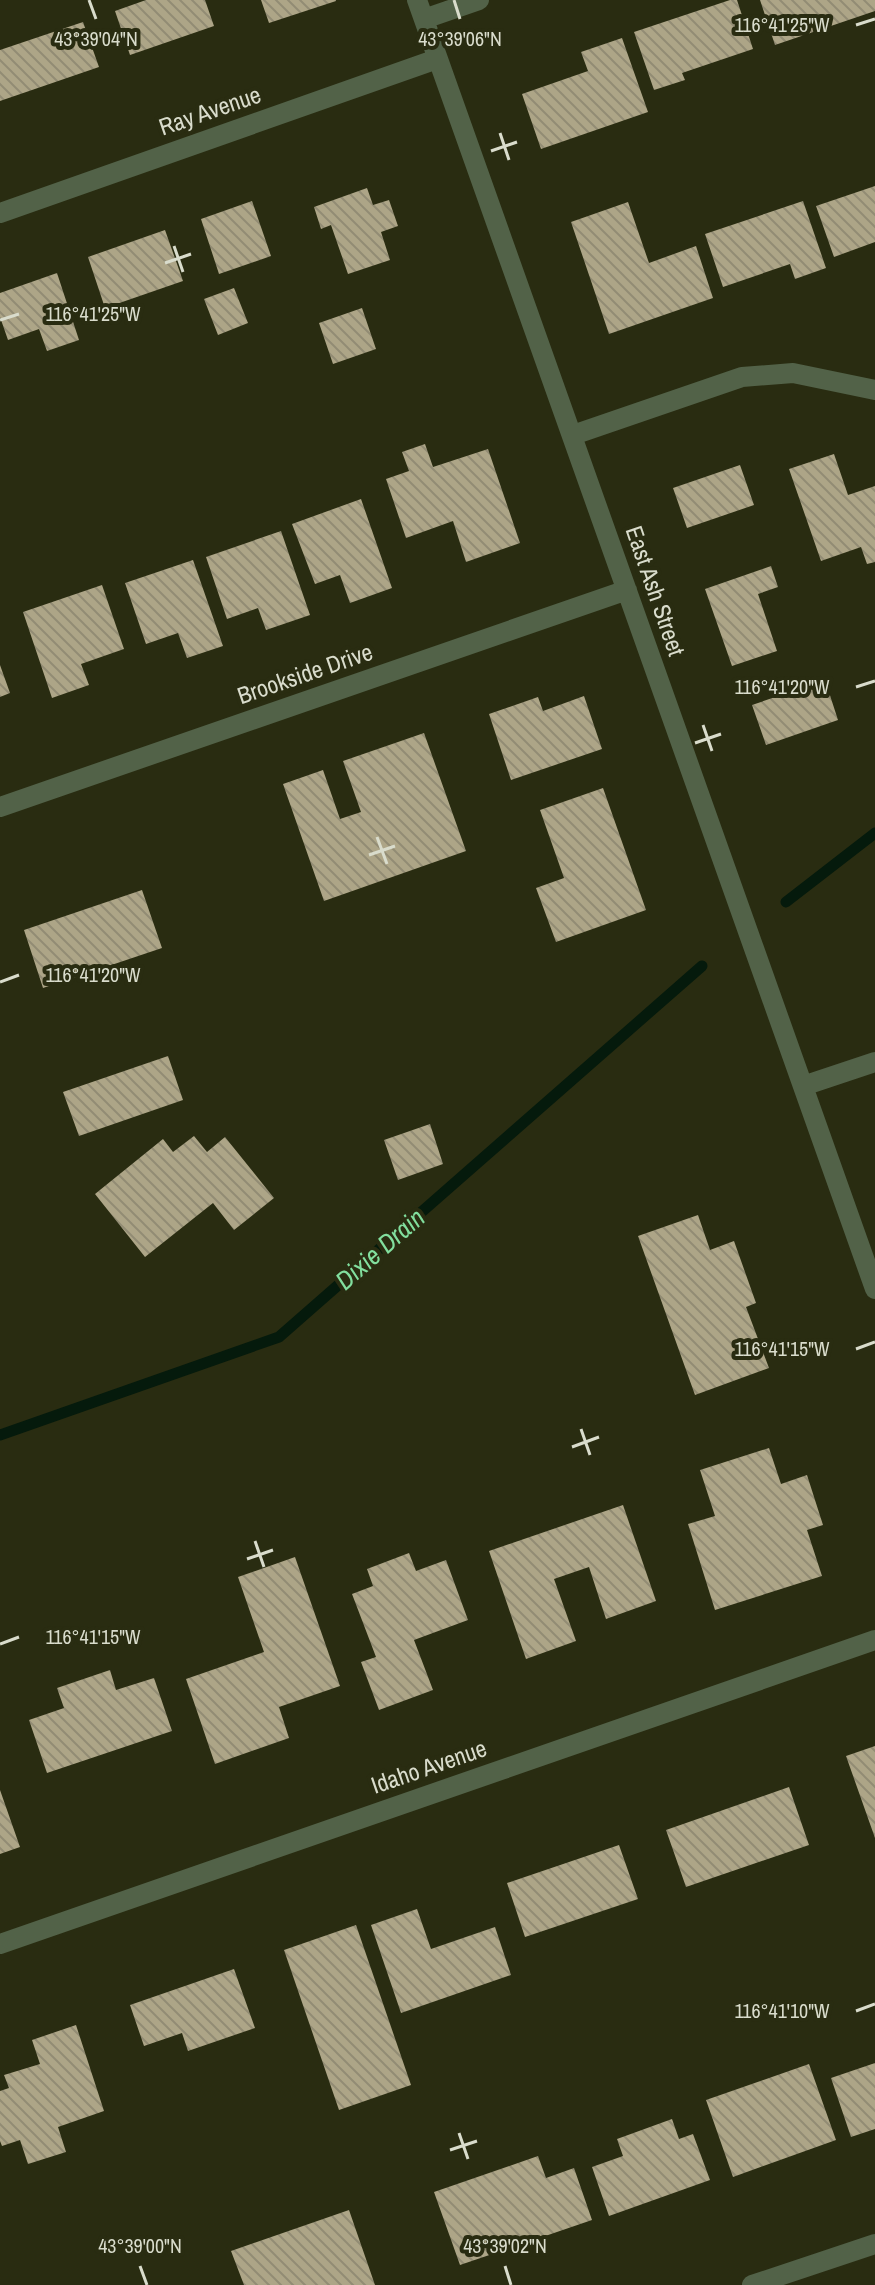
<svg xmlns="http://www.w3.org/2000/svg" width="875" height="2285" viewBox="0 0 875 2285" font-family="'Archivo Narrow',sans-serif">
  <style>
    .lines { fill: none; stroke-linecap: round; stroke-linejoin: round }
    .stream { stroke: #051a0c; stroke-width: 11 }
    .building { fill: url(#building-back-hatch) }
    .street { stroke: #526248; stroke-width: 20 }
    .ticks { fill: none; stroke: #d9dccc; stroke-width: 3 }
    .labels { text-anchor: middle; stroke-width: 8; stroke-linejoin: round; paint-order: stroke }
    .street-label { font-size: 24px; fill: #d9dccc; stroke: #292c11 }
    .water-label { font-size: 26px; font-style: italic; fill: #82df9e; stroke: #292c11 }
    .ticks-label { font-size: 20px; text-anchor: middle; fill: #d9dccc; stroke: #292c11; stroke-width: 8; stroke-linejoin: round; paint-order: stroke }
  </style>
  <defs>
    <pattern id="building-back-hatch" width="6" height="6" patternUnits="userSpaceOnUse" patternTransform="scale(2)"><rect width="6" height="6" fill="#ada587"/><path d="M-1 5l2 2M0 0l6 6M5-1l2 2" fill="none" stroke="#928c74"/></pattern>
  </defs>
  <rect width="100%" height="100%" fill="#292c11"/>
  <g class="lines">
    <!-- stream -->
    <path class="stream" d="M 786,902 L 875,833
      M 0,1435 L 279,1337 L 702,966"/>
  </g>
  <!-- building -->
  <path class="building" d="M 146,0 L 205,0 L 214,26 L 130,55 L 115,11 Z
    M 261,0 L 336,0 L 336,1 L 269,23 Z
    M 730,0 L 737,0 L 753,49 L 682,73 L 685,80 L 654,90 L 634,32 Z
    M 760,0 L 875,0 L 875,11 L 775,45 Z
    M 83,22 L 99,67 L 0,101 L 0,50 Z
    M 622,38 L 648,112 L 541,149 L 522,94 L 588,71 L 581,52 Z
    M 875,186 L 875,242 L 834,257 L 816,206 Z
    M 367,188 L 373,205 L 389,200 L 398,226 L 381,232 L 390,260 L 348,274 L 331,225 L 321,229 L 314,207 Z
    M 252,201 L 271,256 L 219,274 L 201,219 Z
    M 803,201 L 826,268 L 795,279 L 790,264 L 723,287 L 705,234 Z
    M 628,202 L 649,263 L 696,246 L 713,298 L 609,334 L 571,222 Z
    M 165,230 L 183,281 L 105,308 L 88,257 Z
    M 57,273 L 79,340 L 47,351 L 39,329 L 8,340 L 0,317 L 0,293 Z
    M 234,288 L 248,323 L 218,335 L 204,299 Z
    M 362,308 L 376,349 L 333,364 L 319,323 Z
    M 425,444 L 433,467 L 488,449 L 520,543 L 466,562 L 453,521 L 406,538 L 386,479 L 409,471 L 402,452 Z
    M 834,454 L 848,495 L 875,486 L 875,562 L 867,564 L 861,547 L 821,561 L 789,469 Z
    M 740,465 L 754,505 L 687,528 L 673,488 Z
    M 361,499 L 392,588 L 350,603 L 340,575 L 315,584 L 292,524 Z
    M 281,531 L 310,615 L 266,630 L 258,608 L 227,619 L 206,557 Z
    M 193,560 L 223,646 L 187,658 L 178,633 L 146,644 L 125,583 Z
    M 771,566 L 778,587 L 758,594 L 777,651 L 732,666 L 705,589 Z
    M 102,585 L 124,649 L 81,664 L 89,685 L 52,698 L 23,612 Z
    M 0,665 L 10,693 L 0,697 Z
    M 825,680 L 838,720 L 766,745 L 752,705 Z
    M 584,696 L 602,749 L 511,780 L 489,714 L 538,697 L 543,711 Z
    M 424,733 L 466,851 L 324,901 L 283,784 L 323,770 L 340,819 L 361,812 L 343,761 Z
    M 603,788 L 646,910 L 556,942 L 536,888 L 564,878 L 540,810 Z
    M 142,890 L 162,948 L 43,988 L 24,930 Z
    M 168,1056 L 183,1100 L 79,1136 L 63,1092 Z
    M 430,1124 L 443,1164 L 398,1180 L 384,1140 Z
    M 194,1136 L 207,1152 L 225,1137 L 274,1198 L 234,1230 L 213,1203 L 145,1257 L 95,1194 L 163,1139 L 173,1152 Z
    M 698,1215 L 710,1250 L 734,1241 L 756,1303 L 746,1307 L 769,1368 L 695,1395 L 638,1236 Z
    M 769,1448 L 781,1484 L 807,1475 L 823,1525 L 807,1530 L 822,1576 L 715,1610 L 688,1524 L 715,1516 L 700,1470 Z
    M 623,1505 L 656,1601 L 606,1619 L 589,1567 L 554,1579 L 576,1641 L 526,1659 L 489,1551 Z
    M 409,1553 L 416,1571 L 446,1560 L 468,1620 L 414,1640 L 433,1690 L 379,1710 L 361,1662 L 376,1657 L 352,1594 L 373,1586 L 367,1569 Z
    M 295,1557 L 340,1686 L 279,1707 L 289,1738 L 215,1764 L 186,1679 L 264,1652 L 238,1577 Z
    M 110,1670 L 116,1690 L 154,1678 L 172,1731 L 47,1773 L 29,1720 L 64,1708 L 57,1688 Z
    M 875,1746 L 875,1838 L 846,1756 Z
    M 789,1787 L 809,1845 L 686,1887 L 666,1830 Z
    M 0,1790 L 20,1847 L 0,1854 Z
    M 619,1845 L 638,1899 L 525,1937 L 507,1883 Z
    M 417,1909 L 431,1949 L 495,1927 L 511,1975 L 401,2013 L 371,1925 Z
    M 356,1925 L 411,2085 L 339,2110 L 284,1950 Z
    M 234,1969 L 255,2028 L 188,2051 L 182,2033 L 144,2046 L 130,2005 Z
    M 76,2025 L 104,2111 L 58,2127 L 66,2152 L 28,2164 L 20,2140 L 2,2146 L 0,2141 L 0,2091 L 9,2088 L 4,2075 L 40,2064 L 32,2040 Z
    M 875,2063 L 875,2129 L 851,2137 L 831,2078 Z
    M 809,2064 L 836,2140 L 733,2177 L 706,2100 Z
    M 672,2119 L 679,2139 L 693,2134 L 710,2180 L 609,2216 L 592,2167 L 623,2156 L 617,2139 Z
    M 538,2156 L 546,2178 L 574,2168 L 592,2220 L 460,2265 L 434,2192 Z
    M 349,2210 L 375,2285 L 244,2285 L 231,2251 Z"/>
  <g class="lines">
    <!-- street -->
    <path class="street" d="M 417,0 L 875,1289
      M 424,19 L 479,0
      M 0,213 L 437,59
      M 573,435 L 742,377 L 793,373 L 875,390
      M 0,807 L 627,590
      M 803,1086 L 875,1062
      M 0,1944 L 875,1640
      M 752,2285 L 875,2244"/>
  </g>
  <!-- ticks -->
  <path class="ticks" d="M 89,0 L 96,19M 454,0 L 460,19M 856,25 L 875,19M 500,133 L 509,160M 491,151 L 517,142M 174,246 L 183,272M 165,263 L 191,254M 0,320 L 19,314M 856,687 L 875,681M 703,725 L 712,751M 695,743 L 721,734M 377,837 L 387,864M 369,855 L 395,846M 0,982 L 19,975M 856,1349 L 875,1342M 581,1429 L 590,1455M 572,1447 L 599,1437M 255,1541 L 264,1567M 247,1559 L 273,1550M 0,1644 L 19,1637M 856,2011 L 875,2004M 459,2133 L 468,2159M 450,2150 L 477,2141M 140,2266 L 147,2285M 505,2266 L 511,2285"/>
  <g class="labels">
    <!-- street labels -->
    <g class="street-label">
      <text transform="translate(210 111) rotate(-19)" y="8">Ray Avenue</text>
      <text transform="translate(655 591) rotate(71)" y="8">East Ash Street</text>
      <text transform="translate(305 674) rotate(-19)" y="8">Brookside Drive</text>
      <text transform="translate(429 1767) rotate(-19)" y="8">Idaho Avenue</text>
    </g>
    <!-- water labels -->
    <g class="water-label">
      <text transform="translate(380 1249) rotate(-41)" y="9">Dixie Drain</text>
    </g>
  </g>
  <g class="ticks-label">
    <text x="782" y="32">116°41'25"W</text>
    <text x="96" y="46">43°39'04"N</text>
    <text x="460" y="46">43°39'06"N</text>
    <text x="93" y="321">116°41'25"W</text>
    <text x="782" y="694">116°41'20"W</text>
    <text x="93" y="982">116°41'20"W</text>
    <text x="782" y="1356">116°41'15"W</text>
    <text x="93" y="1644">116°41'15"W</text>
    <text x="782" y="2018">116°41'10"W</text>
    <text x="140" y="2253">43°39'00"N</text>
    <text x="505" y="2253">43°39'02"N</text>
  </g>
</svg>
